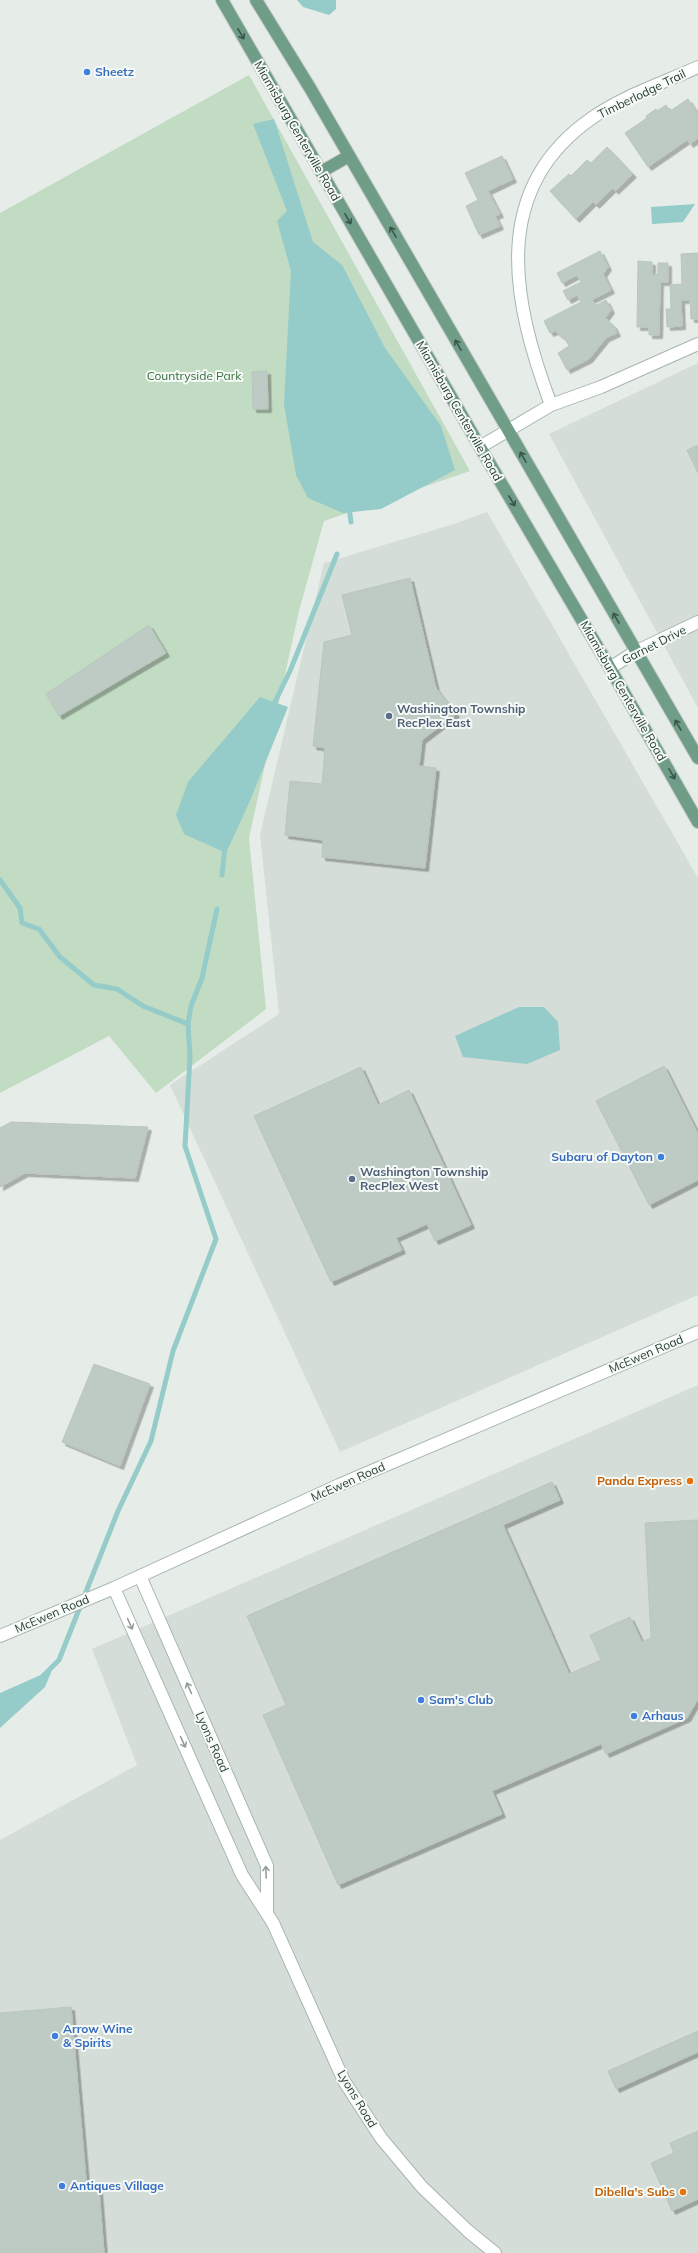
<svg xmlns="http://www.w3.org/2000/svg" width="698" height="2253" viewBox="0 0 698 2253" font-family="Mulish,sans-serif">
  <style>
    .built { fill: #d4ddd7 }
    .green { fill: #c2dbc3 }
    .water { fill: #95cbc8 }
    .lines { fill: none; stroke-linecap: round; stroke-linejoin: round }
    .stream { stroke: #95cbc8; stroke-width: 5 }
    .building { fill: #becac4; stroke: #b9c6be; filter: url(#shadow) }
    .minor-casing { stroke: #a9b5ae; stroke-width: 14 }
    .major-casing { stroke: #c3c9c6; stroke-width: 14 }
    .minor { stroke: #fff; stroke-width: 12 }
    .major { stroke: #709d88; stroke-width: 12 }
    .oneway { stroke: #395548 }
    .oneway2 { stroke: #939e99 }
    .shop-dot { fill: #3f7fe0; stroke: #f6faf7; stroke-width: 1.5 }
    .service-dot { fill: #5c6f8a; stroke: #f6faf7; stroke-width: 1.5 }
    .food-dot { fill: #e8710a; stroke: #f6faf7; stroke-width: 1.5 }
    .labels { text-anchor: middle; stroke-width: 4; stroke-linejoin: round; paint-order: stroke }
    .shop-label { font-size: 12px; font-weight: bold; fill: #366cbe; stroke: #f6faf7; text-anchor: start }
    .street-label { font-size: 12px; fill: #273d33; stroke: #f6faf7 }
    .park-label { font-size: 12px; fill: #366f40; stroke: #f6faf7 }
    .service-label { font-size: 12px; font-weight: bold; fill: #4e5e75; stroke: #f6faf7; text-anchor: start }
    .food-label { font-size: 12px; font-weight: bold; fill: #c56008; stroke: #f6faf7; text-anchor: end }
  </style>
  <defs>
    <filter id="shadow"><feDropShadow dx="3.5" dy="3.5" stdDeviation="0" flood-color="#0004"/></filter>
  </defs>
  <rect width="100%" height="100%" fill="#e6ede8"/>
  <!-- built -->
  <path class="built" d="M 698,363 L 698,708 L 549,434 Z
    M 487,512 L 698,878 L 698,1295 L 340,1452 L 170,1085 L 279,1014 L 260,835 L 324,563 L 454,524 Z
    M 698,1385 L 698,2253 L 0,2253 L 0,1840 L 137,1765 L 92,1649 Z"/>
  <!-- green -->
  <path class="green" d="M 249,75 L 470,471 L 324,521 L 299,611 L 249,838 L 266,1009 L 156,1093 L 109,1036 L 0,1093 L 0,213 Z"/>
  <!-- water -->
  <path class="water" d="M 297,0 L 336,0 L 336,9 L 329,15 L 303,7 Z
    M 274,119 L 313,242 L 342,265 L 385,348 L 441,426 L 455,470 L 381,509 L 343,513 L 308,498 L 296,475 L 284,404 L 291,271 L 277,221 L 287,211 L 253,124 Z
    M 695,204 L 683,222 L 652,224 L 651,207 Z
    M 260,697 L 288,707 L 249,803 L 226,853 L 184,834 L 176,815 L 188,782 Z
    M 519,1007 L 544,1007 L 558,1022 L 560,1050 L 527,1064 L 463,1057 L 455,1036 Z
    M 52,1670 L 45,1687 L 0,1728 L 0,1693 Z"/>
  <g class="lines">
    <!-- stream -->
    <path class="stream" d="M 349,507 L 351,522
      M 272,708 L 290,671 L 337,554
      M 222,875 L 225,846
      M 0,880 L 20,908 L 22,923 L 39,929 L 60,957 L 94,985 L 117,989 L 143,1006 L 188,1024
      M 43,1676 L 59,1660 L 118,1511 L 151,1441 L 173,1351 L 216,1239 L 185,1146 L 190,1057 L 188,1024 L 191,1006 L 202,978 L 217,909"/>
  </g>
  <!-- building -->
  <path class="building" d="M 688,99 L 698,114 L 698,138 L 690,144 L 687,140 L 648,167 L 625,133 L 647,118 L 646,116 L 656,109 L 657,111 L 666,105 L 670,111 Z
    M 607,147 L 633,174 L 615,191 L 613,188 L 596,205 L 593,202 L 576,219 L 550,191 L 569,174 L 571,176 L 587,160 L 591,163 Z
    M 502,156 L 513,179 L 488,191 L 500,214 L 495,216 L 500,226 L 479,235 L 466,206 L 478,200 L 465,173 Z
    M 600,251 L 608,267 L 603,274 L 611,290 L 591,300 L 597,305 L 606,300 L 611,310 L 605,318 L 613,325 L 617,333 L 606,338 L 589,359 L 567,370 L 558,353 L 569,346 L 566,340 L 555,331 L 550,333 L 544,321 L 581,302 L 577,295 L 568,300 L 563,291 L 581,282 L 577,275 L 562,283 L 557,273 Z
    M 698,253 L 698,319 L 691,319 L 690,300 L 681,300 L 682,326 L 667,327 L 666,309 L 671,309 L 670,285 L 682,284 L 681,254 Z
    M 638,261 L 652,262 L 652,275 L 658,274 L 658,263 L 668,263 L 668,282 L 660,282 L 659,335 L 649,335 L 649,327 L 637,327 Z
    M 267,371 L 268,409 L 253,409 L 252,372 Z
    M 698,445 L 698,473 L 687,450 Z
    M 410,578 L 436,688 L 456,714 L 422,740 L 419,766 L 436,768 L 425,868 L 322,857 L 323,840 L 285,835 L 290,781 L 322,784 L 325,748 L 313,746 L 324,642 L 352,635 L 342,595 Z
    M 149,625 L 166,653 L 59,716 L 46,694 Z
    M 664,1066 L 698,1134 L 698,1180 L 649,1205 L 596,1101 Z
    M 361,1067 L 378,1105 L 409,1090 L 471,1225 L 435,1241 L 427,1224 L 396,1238 L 402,1250 L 331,1282 L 254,1116 Z
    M 11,1122 L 148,1127 L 135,1178 L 25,1173 L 0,1187 L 0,1128 Z
    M 94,1364 L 150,1384 L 120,1466 L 62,1442 Z
    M 552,1482 L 560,1500 L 503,1525 L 569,1674 L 601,1660 L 590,1635 L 630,1617 L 642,1642 L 651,1638 L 645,1523 L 698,1520 L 698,1699 L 687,1718 L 606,1754 L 601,1744 L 492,1791 L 502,1814 L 338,1885 L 263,1715 L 286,1705 L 247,1616 Z
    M 71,2007 L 87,2191 L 99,2190 L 104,2253 L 0,2253 L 0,2013 Z
    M 698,2031 L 698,2052 L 616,2089 L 608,2071 Z
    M 698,2131 L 698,2199 L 672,2211 L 651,2163 L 674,2153 L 670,2143 Z"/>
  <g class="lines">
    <defs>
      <path id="minor" d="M 551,405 C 513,303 488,190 592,118 C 623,96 663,83 698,67
        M 480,447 L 551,405 L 601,387 L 698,344
        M 610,668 L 635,652 L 698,622
        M 140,1576 L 267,1866 L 267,1911
        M 114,1588 L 242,1875 L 273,1923 L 344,2081 L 381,2138 L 422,2187 L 468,2231 L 495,2253
        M 0,1636 L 114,1588 L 339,1485 L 698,1332"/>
      <path id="major" d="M 222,0 L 480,447 L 610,668 L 698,822
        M 256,0 L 310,88 L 698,758
        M 321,172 L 349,156"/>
    </defs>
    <!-- minor casing -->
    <use href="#minor" class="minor-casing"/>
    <!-- major casing -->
    <use href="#major" class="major-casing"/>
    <!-- minor -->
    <use href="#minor" class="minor"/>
    <!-- major -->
    <use href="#major" class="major"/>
  </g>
  <!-- one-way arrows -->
  <defs><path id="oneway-shaft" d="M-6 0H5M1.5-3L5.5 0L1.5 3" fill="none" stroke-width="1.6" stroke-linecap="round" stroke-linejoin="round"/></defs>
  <g class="oneway">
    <use href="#oneway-shaft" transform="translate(241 34) rotate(60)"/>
    <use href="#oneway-shaft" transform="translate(348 219) rotate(60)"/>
    <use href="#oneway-shaft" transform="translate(393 232) rotate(-120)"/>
    <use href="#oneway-shaft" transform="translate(458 345) rotate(-120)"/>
    <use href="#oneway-shaft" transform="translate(523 457) rotate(-120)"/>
    <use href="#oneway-shaft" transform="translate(512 501) rotate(59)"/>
    <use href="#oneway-shaft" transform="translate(616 618) rotate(-120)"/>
    <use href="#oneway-shaft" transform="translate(678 725) rotate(-121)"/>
    <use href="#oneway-shaft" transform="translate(672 774) rotate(60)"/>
  </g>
  <g class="oneway2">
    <use href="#oneway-shaft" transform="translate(130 1624) rotate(66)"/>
    <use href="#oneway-shaft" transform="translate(189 1688) rotate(-114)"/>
    <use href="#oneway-shaft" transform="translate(183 1742) rotate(66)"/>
    <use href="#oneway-shaft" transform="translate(266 1872) rotate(-92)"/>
  </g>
  <!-- markers -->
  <g class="shop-dot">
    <circle cx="87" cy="72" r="4"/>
    <circle cx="661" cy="1157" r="4"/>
    <circle cx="421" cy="1700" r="4"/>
    <circle cx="634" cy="1716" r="4"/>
    <circle cx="55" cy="2036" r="4"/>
    <circle cx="62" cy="2186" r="4"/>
  </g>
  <g class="service-dot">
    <circle cx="389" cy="716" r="4"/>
    <circle cx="352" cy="1179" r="4"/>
  </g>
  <g class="food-dot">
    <circle cx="690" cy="1481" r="4"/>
    <circle cx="683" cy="2192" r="4"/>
  </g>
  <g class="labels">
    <!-- shop labels -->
    <g class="shop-label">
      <text x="95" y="76">Sheetz</text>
      <text x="653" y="1161" text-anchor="end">Subaru of Dayton</text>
      <text x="429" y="1704">Sam's Club</text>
      <text x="642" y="1720">Arhaus</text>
      <text x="63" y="2033">Arrow Wine<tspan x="63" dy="14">&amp; Spirits</tspan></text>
      <text x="70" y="2190">Antiques Village</text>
    </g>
    <!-- street labels -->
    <g class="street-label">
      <text transform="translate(642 94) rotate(-26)" y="4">Timberlodge Trail</text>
      <text transform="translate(297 131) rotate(60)" y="4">Miamisburg Centerville Road</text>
      <text transform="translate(459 411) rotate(60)" y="4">Miamisburg Centerville Road</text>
      <text transform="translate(654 645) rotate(-27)" y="4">Garnet Drive</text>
      <text transform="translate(623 691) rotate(60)" y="4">Miamisburg Centerville Road</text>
      <text transform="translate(646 1354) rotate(-23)" y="4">McEwen Road</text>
      <text transform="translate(348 1482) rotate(-24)" y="4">McEwen Road</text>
      <text transform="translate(52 1614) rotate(-23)" y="4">McEwen Road</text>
      <text transform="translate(212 1742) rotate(66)" y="4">Lyons Road</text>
      <text transform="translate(357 2099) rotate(59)" y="4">Lyons Road</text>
    </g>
    <!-- park labels -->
    <g class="park-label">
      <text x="194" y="380">Countryside Park</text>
    </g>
    <!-- service labels -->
    <g class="service-label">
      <text x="397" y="713">Washington Township<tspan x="397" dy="14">RecPlex East</tspan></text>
      <text x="360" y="1176">Washington Township<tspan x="360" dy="14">RecPlex West</tspan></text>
    </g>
    <!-- food labels -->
    <g class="food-label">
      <text x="682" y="1485">Panda Express</text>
      <text x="675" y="2196">Dibella's Subs</text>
    </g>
  </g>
</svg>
